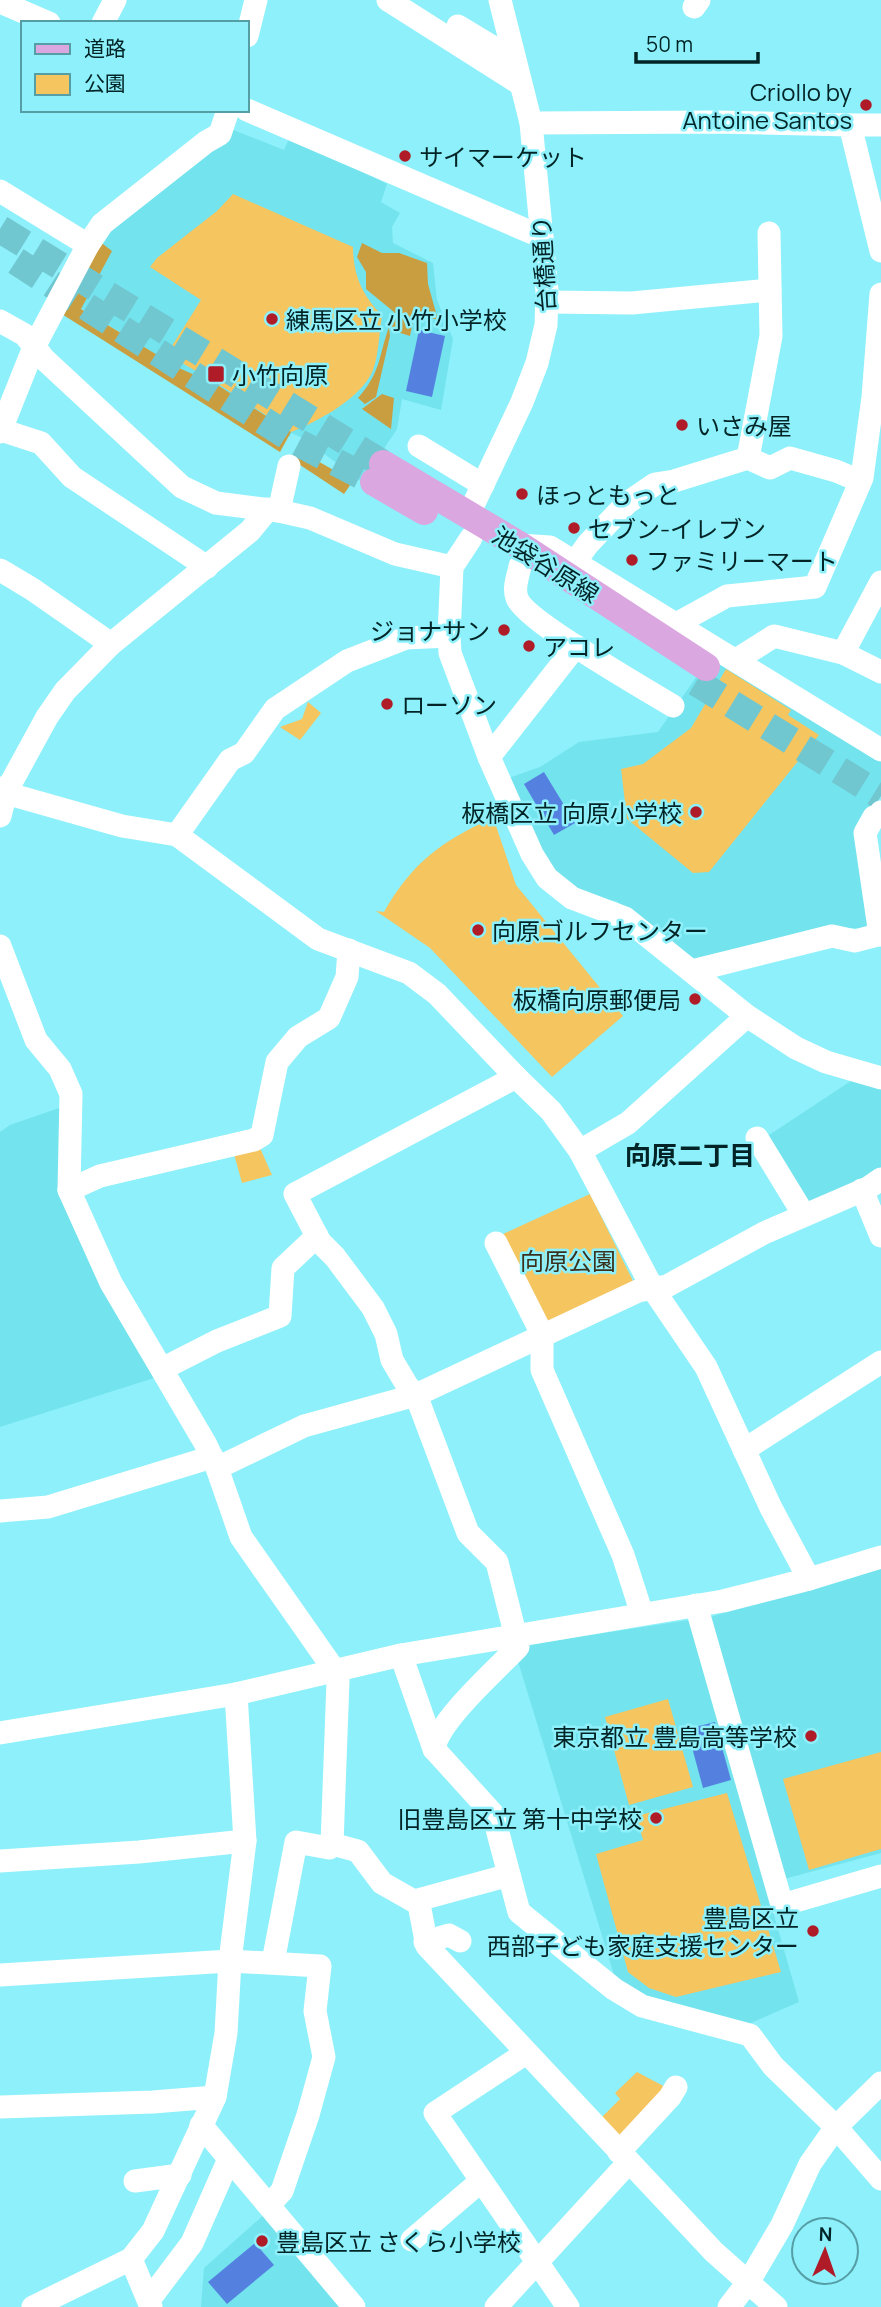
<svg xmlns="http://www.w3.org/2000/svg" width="881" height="2307" viewBox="0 0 881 2307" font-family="Manrope,'Noto Sans JP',sans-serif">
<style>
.built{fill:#73e3ee}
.green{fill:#f5c560}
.forest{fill:#c99e41}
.water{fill:#5481df}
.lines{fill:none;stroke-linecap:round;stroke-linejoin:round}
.major-tunnel{stroke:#71c7d0;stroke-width:28;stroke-dasharray:28 14;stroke-linecap:butt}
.minor{stroke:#fff;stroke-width:23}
.major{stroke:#dba7e0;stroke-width:28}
.poi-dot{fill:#af1c28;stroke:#8df0fa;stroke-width:2.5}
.labels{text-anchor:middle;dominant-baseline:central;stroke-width:5;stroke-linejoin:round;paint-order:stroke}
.poi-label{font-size:24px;fill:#022426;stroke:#8df0fa;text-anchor:start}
.street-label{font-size:24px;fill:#022426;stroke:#8df0fa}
.park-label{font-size:24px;fill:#3b301c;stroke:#8df0fa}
.neighbourhood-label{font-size:26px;font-weight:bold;fill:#022426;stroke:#8df0fa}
</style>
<rect width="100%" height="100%" fill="#8df0fa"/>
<g class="built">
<polygon points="231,129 284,150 290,136 387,184 381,202 400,213 392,227 393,243 433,263 437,300 453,339 441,410 402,399 397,429 362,482 303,438 291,433 290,437 68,300 108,226"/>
<polygon points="713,653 881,757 881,795 860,830 868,928 849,928 793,939 692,964 616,901 591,898 555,873 535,841 506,779 540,767 579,742 658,732"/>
<polygon points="857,1077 881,1085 881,1174 807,1210 763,1139"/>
<polygon points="62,1107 59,1185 157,1377 0,1427 0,1132 10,1125"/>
<polygon points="881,1568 881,1853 784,1879 707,1618"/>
<polygon points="689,1620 799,2002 746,2025 648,1997 615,1978 517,1658 526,1645"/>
<polygon points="266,2213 345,2307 201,2307 204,2268"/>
</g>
<g class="green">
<path d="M233 194 353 247C353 274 362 296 382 315 379 333 379 354 373 370 362 398 317 422 291 432L228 390 167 354 201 300 150 267 157 258 217 211Z"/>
<polygon points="726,669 791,710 788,715 819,735 709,872 693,873 627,819 621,769 643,764 691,728"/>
<polygon points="308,702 321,713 300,740 280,727 302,719"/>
<path d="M493 817 516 885 623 1016 552 1077 430 948 376 911 384 912C413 861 442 842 493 817Z"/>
<polygon points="260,1148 272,1175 242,1183 234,1154"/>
<polygon points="590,1194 635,1285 543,1325 501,1235"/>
<polygon points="668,1699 693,1787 629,1805 605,1717"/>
<polygon points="881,1752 881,1849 809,1870 783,1779"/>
<polygon points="727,1793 781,1972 676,1997 649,1988 628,1972 596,1854 643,1840 636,1816"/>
<polygon points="637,2072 669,2089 621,2143 599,2120 620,2099 615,2093"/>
</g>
<g class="forest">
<polygon points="99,241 112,251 81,309 179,368 219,386 291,432 280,452 57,311"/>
<polygon points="362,243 382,253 399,253 427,263 428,284 438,320 418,315 413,321 410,336 391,330 394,312 366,289 366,272 357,257"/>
<path d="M389 327 390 336 376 397 365 404 358 398C381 372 378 358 389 327Z"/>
<polygon points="382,394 394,398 391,429 362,409"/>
<polygon points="303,438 318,448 314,459 353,481 344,494 294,461"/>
</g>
<g class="water">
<polygon points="419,330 445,336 432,397 406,391"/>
<polygon points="544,772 575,823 554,835 524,784"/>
<polygon points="715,1722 731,1780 703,1788 687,1729"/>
<polygon points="255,2243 274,2265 227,2304 208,2282"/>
</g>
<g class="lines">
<g class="major-tunnel">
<polyline points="0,229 383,464"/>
<polyline points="16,261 295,441 374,482"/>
<polyline points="696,682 881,796"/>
</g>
<g class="minor">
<polyline points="388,0 519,83"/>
<polyline points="0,2 49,23"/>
<polyline points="694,7 699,0"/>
<polyline points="103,23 115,0"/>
<polyline points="458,26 514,60"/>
<polyline points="247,36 256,0"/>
<polyline points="247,110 542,237"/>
<polyline points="531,123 716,122 850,125 881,251"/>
<polyline points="850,125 881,125"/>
<polyline points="0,191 88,245"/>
<polyline points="547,302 632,303 770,290"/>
<polyline points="0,321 25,335 44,359 182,487 216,503 279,511 310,518 395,554 452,567"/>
<polyline points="1,430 41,443 72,477 207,567"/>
<polyline points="0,432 34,347 88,245 102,224 206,142 220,134 228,110"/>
<polyline points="419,446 483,485"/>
<polyline points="748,458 770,468 790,458 836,471 860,481"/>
<polyline points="279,511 289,466"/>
<polyline points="468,516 522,402 537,363 546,325 547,291 531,123 500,0"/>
<polyline points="471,538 452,567 449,636 450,653 489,757 532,854 547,878 572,898 625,918 747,1016 796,1048 826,1062 881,1078"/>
<polyline points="519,545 550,547 881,750"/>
<polyline points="575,562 588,544 627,503 655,484 674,481 748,458 771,336 769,233"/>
<path d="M520 566C518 577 513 588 517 598 524 620 647 690 673 706"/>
<polyline points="0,570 32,589 111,644"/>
<polyline points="676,624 727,596 815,587 862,478 873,397 881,294"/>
<polyline points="843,653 881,672"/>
<polyline points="736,660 774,636 843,653 881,582"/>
<polyline points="489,757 576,646"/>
<polyline points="0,788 16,796 122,826 177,835 318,939 409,973 437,994 516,1077 551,1111 580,1151 653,1289 706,1367 771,1508 809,1579"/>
<polyline points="0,816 6,792 47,717 65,691 111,644 250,531 268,509"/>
<polyline points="177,835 230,760 244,753 275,709 347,661 406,638 449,636"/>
<polyline points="880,935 865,833 874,817 878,817 881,812"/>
<polyline points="0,946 36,1040 60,1069 71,1094 69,1190 111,1283 205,1443 217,1468 241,1537 335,1671 338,1681 332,1844"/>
<polyline points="692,971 832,936 855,941 881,934"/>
<polyline points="757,1138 804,1215"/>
<polyline points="580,1151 628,1123 747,1016"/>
<polyline points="69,1190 100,1176 254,1140 262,1135 277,1062 298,1037 329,1018 347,977 349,950"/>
<polyline points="862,1190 881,1236"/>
<polyline points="496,1243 542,1334 542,1370 623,1555 642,1614"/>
<polyline points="162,1369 217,1341 280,1316 283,1268 317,1236"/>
<polyline points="744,1450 881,1362"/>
<polyline points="217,1468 304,1426 416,1395 638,1291 667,1286 764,1233 868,1188 881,1179"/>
<polyline points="0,1511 48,1507 212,1457"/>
<polyline points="696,1605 782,1905 881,1876"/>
<polyline points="401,1655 434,1749 493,1814 519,1912 614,1989 642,2006 750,2035 773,2066 836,2127 881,2179"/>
<polyline points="0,1733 236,1694 401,1655 723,1601 809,1579 881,1557"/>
<path d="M434 1749C438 1721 497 1669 518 1647L516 1637 497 1562 468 1533 416 1395 408 1387 392 1360 386 1334 373 1308 335 1257 320 1242 295 1194 516 1077"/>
<polyline points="0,1861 139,1852 245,1841"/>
<polyline points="414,1901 509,1875"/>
<polyline points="425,1942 449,1935 460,1941"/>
<polyline points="273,1962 296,1842 329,1848 332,1844 358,1851 382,1883 419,1904 427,1946 714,2252 776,2307"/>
<polyline points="0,1975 230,1961 320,1966 315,2011 324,2057 308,2115 282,2191 269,2205"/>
<polyline points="526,2053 435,2113 568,2307"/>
<polyline points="0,2107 153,2102 215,2097"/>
<polyline points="201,2125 354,2307"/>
<polyline points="619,2152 670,2097 676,2087"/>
<polyline points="135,2181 180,2175"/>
<polyline points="412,2240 481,2181"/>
<polyline points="131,2259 151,2307"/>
<polyline points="149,2300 192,2243 229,2159"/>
<polyline points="33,2307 131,2259 153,2231 215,2097 226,2033 230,1961 245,1841 236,1694"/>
<polyline points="496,2307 629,2162"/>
<polyline points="729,2307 749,2281 782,2225 810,2164 836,2127 881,2083"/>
</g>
<g class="major">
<polyline points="383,464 519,545 706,667"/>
<polyline points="374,482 424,511"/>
</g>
</g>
<g class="poi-dot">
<circle cx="866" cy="105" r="7"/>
<circle cx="405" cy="156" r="7"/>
<circle cx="272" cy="319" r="7"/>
<rect x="207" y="365" width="18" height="18" rx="3.5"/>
<circle cx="682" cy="425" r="7"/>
<circle cx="522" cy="494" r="7"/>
<circle cx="574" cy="528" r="7"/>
<circle cx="632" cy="560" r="7"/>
<circle cx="504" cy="630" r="7"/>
<circle cx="529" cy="646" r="7"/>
<circle cx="387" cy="704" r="7"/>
<circle cx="696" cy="812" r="7"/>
<circle cx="478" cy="930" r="7"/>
<circle cx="695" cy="999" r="7"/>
<circle cx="811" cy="1736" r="7"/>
<circle cx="656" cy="1818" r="7"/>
<circle cx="813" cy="1931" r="7"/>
<circle cx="262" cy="2241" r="7"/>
</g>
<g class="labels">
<g class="poi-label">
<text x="852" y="91" text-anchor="end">Criollo by<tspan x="852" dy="28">Antoine Santos</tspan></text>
<text x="419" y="156">サイマーケット</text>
<text x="286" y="319">練馬区立 小竹小学校</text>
<text x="232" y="374">小竹向原</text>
<text x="696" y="425">いさみ屋</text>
<text x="536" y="494">ほっともっと</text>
<text x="588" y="528">セブン-イレブン</text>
<text x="646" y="560">ファミリーマート</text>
<text x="490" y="630" text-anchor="end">ジョナサン</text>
<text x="543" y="646">アコレ</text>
<text x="401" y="704">ローソン</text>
<text x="682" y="812" text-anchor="end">板橋区立 向原小学校</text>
<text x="492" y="930">向原ゴルフセンター</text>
<text x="681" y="999" text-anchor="end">板橋向原郵便局</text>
<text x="797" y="1736" text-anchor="end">東京都立 豊島高等学校</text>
<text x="642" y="1818" text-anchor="end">旧豊島区立 第十中学校</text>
<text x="799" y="1917" text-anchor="end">豊島区立<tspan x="799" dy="28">西部子ども家庭支援センター</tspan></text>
<text x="276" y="2241">豊島区立 さくら小学校</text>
</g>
<g class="street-label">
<text transform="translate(543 264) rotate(-93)">台橋通り</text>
<text transform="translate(546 564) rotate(32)">池袋谷原線</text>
</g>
<g class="park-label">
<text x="568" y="1260">向原公園</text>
</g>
<g class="neighbourhood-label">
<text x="690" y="1155">向原二丁目</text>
</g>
</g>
<rect x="21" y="21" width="228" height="91" fill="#8df0fa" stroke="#559ea5" stroke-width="2"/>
<rect x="35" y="44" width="35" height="10" fill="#dba7e0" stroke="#559ea5" stroke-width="2"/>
<text x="84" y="56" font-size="21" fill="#022426">道路</text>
<rect x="35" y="74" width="35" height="21" fill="#f5c560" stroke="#559ea5" stroke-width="2"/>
<text x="84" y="91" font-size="21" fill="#022426">公園</text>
<g transform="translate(825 2251) rotate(2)"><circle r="33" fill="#8df0fa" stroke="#559ea5" stroke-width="2"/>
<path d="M0-5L12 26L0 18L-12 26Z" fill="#af1c28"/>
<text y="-10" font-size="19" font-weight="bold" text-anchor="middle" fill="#022426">N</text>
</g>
<path d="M636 52v10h122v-10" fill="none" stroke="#022426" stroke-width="3.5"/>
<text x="646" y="52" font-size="21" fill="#022426" stroke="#8df0fa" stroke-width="5" paint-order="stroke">50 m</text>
</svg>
